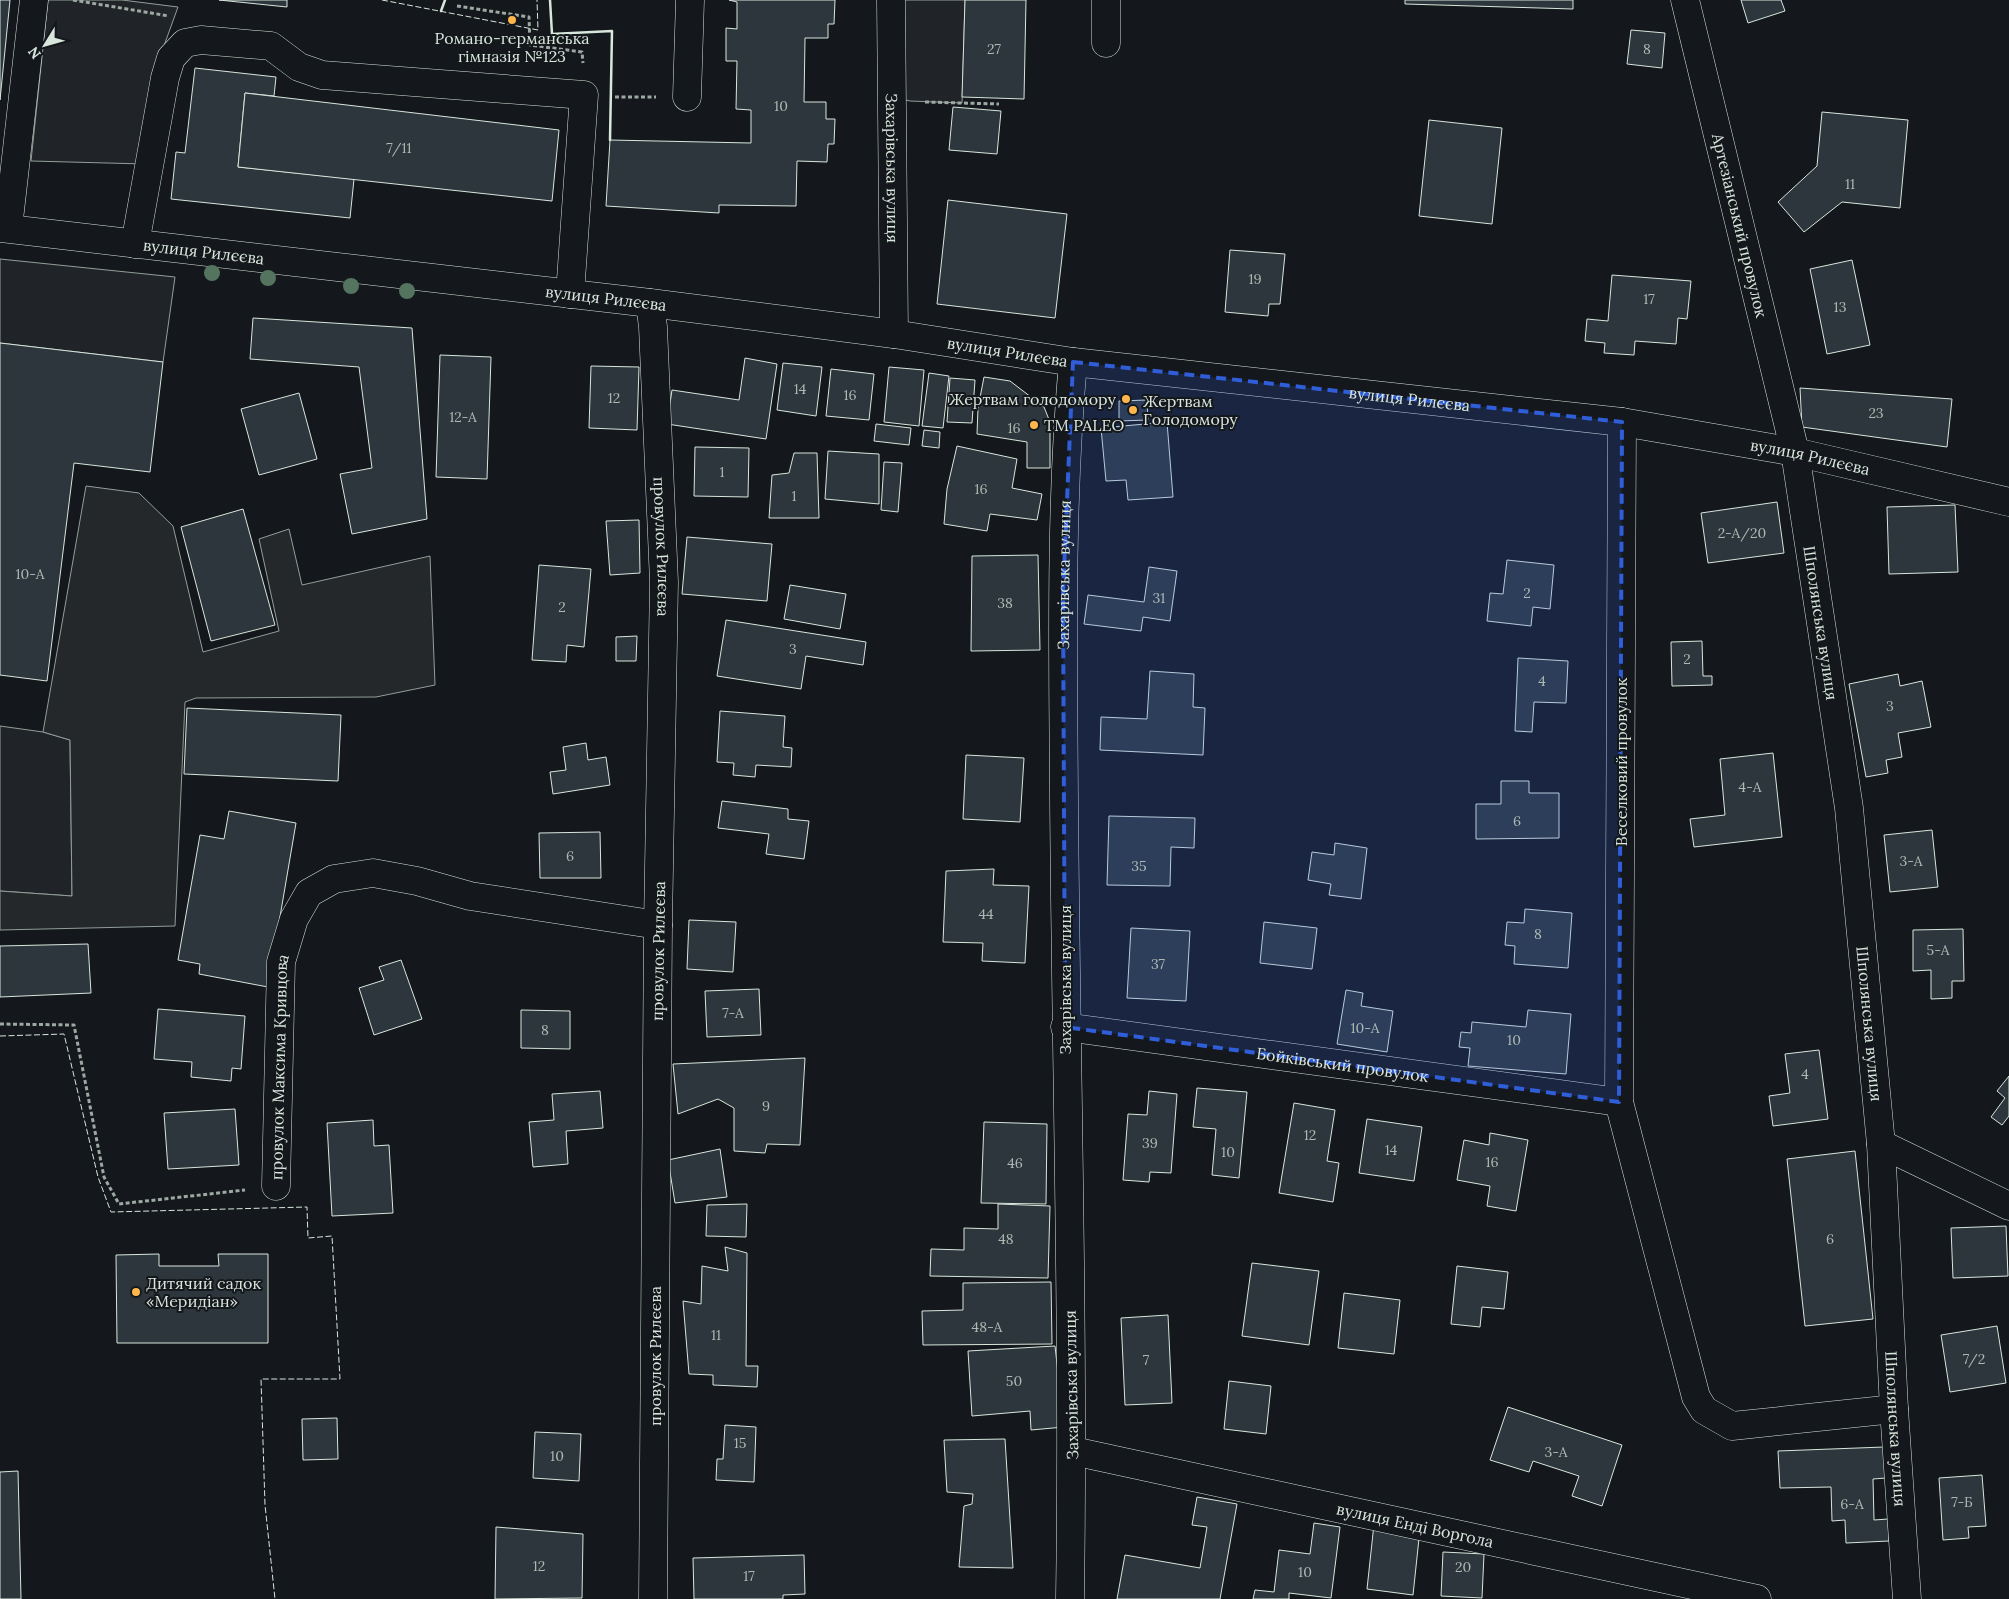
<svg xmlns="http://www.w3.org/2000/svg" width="2009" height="1599" viewBox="0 0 2009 1599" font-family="Lora,serif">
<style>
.green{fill:#202428;stroke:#939e99}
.parking{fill:#24282b;stroke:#939e99}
.building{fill:#2c363c;stroke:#d8e6dc}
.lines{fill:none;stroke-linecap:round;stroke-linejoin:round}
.minor-casing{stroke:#d8e6dc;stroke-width:29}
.path{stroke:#9da8a2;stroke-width:3;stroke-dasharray:4 2.5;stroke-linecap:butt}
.minor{stroke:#14181c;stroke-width:28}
.fence{stroke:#d8e6dc;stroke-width:1;stroke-dasharray:6 2.5;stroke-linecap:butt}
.wall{stroke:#d8e6dc;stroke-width:2.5}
.tree{fill:#55745f}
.marked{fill:#305dd8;fill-opacity:0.2;stroke:#305dd8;stroke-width:4;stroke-dasharray:10 6;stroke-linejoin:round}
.poi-dot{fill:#ffb74d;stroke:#14181c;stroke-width:2}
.labels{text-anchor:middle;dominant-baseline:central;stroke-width:4;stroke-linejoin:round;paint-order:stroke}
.number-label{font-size:14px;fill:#adbab4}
.poi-label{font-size:16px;fill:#d8e6dc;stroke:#14181c;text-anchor:start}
.street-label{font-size:16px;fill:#d8e6dc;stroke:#14181c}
</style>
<rect width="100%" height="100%" fill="#14181c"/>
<g class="green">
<polygon points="48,0 122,0 178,7 161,54 145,164 31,161"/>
<polygon points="891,0 965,0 962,103 910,101 892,97"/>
<polygon points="0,259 175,277 163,362 0,343"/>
<polygon points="0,726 43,732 70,740 72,896 0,891"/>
</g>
<polygon class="parking" points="86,486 139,493 173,526 203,652 279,631 259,539 289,529 302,585 430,556 435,685 376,697 196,698 185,702 175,926 0,930 0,891 72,896 70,740 43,732"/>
<g class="building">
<polygon points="0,0 10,0 0,100"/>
<polygon points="219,0 287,0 287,7"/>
<polygon points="729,0 835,0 834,24 828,24 828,38 805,38 804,102 826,102 826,119 835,119 834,144 828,144 827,162 797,161 796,206 719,205 719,213 606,206 610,140 751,143 751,110 736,109 737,61 726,61 726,28 737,29 737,2"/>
<polygon points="965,0 1026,0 1024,99 962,97"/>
<polygon points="1405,0 1573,0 1573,9 1405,4"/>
<polygon points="1741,0 1781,0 1785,11 1748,23"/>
<polygon points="1631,30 1665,33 1662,68 1627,64"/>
<polygon points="195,68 276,77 274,96 245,93 238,167 354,179 350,218 171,199 176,152 185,153"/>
<polygon points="245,93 559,130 552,201 238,167"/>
<polygon points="953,107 1001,111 997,154 949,150"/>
<polygon points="1822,112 1908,120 1900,208 1842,202 1804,232 1778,202 1817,166"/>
<polygon points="1429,120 1502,128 1492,224 1419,216"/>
<polygon points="948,200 1067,214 1055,318 937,304"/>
<polygon points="1230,250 1285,254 1280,304 1269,304 1268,316 1225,312"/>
<polygon points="1852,260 1870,345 1827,354 1810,269"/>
<polygon points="1612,275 1691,281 1687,319 1678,318 1676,344 1635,341 1634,355 1604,353 1605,343 1585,341 1587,319 1608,321"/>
<polygon points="253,318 412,328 427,519 352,534 340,474 372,468 359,367 250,359"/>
<polygon points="0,343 163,362 150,472 74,463 47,681 0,675"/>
<polygon points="440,355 491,357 487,479 436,477"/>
<polygon points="745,358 777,364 766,439 667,424 672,390 739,400"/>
<polygon points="783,363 822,367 816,416 777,410"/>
<polygon points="591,366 639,367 637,430 589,428"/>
<polygon points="889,367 924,370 919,426 884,422"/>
<polygon points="831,369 874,374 869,420 826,416"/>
<polygon points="929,373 949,376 943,428 922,426"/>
<polygon points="984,377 1010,381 1044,407 1050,422 1050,468 1027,468 1027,442 977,434 978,408"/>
<polygon points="950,378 975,380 972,423 947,422"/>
<polygon points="1800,388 1952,399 1947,447 1802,427"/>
<polygon points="299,393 317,459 259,475 241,409"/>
<polygon points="1147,400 1148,420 1119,421 1119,401"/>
<polygon points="1167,422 1173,497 1128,500 1126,480 1106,481 1101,428"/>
<polygon points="876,424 911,428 909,445 874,441"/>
<polygon points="924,430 940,432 939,448 922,446"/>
<polygon points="957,446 1017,459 1012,488 1042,494 1037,520 990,514 987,531 944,524 947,489"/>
<polygon points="695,447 749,448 748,497 694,496"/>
<polygon points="828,451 879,454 879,504 825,499"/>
<polygon points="794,453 817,453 819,518 769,518 772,475 789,473"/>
<polygon points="884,462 902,463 898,512 881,510"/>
<polygon points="1777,502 1784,553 1708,563 1701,513"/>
<polygon points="1955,505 1958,572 1889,574 1887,507"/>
<polygon points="243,509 275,625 211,641 181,527"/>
<polygon points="639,520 640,573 610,575 606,521"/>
<polygon points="687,537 772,544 767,601 682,594"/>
<polygon points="1038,555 1040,650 971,651 972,556"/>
<polygon points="1507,560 1554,565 1550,609 1533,607 1531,626 1487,621 1490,593 1503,594"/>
<polygon points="539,565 591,569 584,647 567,645 566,662 532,660"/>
<polygon points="1149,567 1177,571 1170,621 1143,617 1141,631 1084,624 1088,595 1144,602"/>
<polygon points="790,585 846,594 840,629 784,619"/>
<polygon points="726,620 866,642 863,665 806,656 801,689 717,676"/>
<polygon points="637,636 636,661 616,661 616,637"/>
<polygon points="1702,641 1703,676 1712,676 1712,685 1672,686 1671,642"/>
<polygon points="1518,658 1568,661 1566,703 1534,702 1532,732 1515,731"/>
<polygon points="1150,671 1194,674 1193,707 1205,708 1203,755 1100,750 1101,717 1147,719"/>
<polygon points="1898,674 1900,686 1922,681 1931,727 1898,733 1902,757 1886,760 1888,773 1866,777 1849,684"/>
<polygon points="187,708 341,715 338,781 184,774"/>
<polygon points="720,711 785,716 783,747 792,748 791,767 756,765 755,777 733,775 734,763 717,762"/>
<polygon points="586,743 588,760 606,757 610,785 553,794 550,772 566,770 563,747"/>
<polygon points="1773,753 1782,837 1694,847 1690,819 1725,815 1720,759"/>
<polygon points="966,755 1024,758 1020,822 963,819"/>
<polygon points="1501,781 1529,781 1529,793 1559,793 1559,838 1476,839 1476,804 1501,804"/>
<polygon points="722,801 788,809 788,819 809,821 804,859 766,854 769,834 718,828"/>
<polygon points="229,811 296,823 268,987 199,974 200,964 178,960 200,835 224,839"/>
<polygon points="1109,816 1195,818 1194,848 1171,847 1170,886 1107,885"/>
<polygon points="1932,830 1938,887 1890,892 1884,835"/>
<polygon points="600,832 601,878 540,878 539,833"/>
<polygon points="1335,843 1367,848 1361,899 1329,895 1331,884 1308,880 1312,852 1334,855"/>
<polygon points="994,869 993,885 1029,886 1025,963 982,961 983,943 943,942 946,871"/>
<polygon points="1525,909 1572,913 1568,968 1514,964 1515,946 1505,945 1507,922 1524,923"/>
<polygon points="689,920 736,922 733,972 687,969"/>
<polygon points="1264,922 1317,928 1312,969 1260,963"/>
<polygon points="1131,928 1190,931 1186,1001 1127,998"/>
<polygon points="1963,929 1964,981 1952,981 1952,998 1931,999 1931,970 1913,971 1913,930"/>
<polygon points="88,944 91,993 0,997 0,946"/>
<polygon points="401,960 422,1019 374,1035 359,988 384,980 379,967"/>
<polygon points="759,989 761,1035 707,1037 705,991"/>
<polygon points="1346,990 1363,993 1361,1006 1393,1011 1387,1052 1337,1044"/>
<polygon points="158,1009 245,1016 241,1069 232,1068 231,1081 191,1077 192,1062 154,1059"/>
<polygon points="521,1010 570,1011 570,1049 521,1048"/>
<polygon points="1528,1010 1571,1014 1566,1074 1468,1066 1470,1048 1459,1047 1461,1032 1471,1033 1472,1022 1526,1027"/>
<polygon points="1819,1050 1828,1119 1773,1126 1769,1096 1790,1093 1785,1054"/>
<polygon points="805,1058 800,1145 767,1144 765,1153 734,1151 734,1108 718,1099 678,1114 673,1064"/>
<polygon points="2009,1076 2009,1116 2002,1125 1991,1117 2005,1098 1997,1091"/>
<polygon points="1197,1088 1247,1092 1239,1178 1212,1175 1216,1129 1193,1127"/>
<polygon points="600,1091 603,1128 566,1131 568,1164 533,1167 529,1122 554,1120 552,1094"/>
<polygon points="1149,1091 1177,1094 1171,1173 1150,1172 1149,1182 1123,1180 1128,1114 1147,1115"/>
<polygon points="1294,1103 1335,1110 1327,1161 1339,1163 1333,1202 1279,1193"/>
<polygon points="235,1109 239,1165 168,1169 164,1113"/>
<polygon points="1367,1119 1422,1127 1414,1181 1359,1173"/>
<polygon points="373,1120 374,1146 389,1145 393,1213 332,1216 327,1123"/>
<polygon points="984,1122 1047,1124 1046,1204 981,1203"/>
<polygon points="1490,1133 1528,1140 1516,1211 1487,1206 1490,1186 1457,1180 1464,1140 1489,1145"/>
<polygon points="720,1149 727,1197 675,1203 668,1160"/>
<polygon points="1855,1151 1873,1319 1805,1326 1787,1159"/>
<polygon points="747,1204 746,1237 706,1236 707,1205"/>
<polygon points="998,1204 1050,1206 1048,1278 930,1276 931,1249 964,1250 964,1228 998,1229"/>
<polygon points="2006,1226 2008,1276 1953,1278 1951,1228"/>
<polygon points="725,1247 747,1253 746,1366 758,1366 757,1387 713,1385 713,1375 689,1374 683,1301 701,1304 702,1266 728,1271"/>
<polygon points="159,1254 159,1266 219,1266 218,1254 268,1254 268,1343 117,1343 116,1255"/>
<polygon points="1252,1263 1319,1271 1309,1345 1242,1336"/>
<polygon points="1457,1266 1508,1272 1504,1309 1482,1307 1480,1327 1451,1324"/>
<polygon points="1051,1282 1052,1344 923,1345 922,1311 963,1310 963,1283"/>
<polygon points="1344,1293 1400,1300 1394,1354 1338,1348"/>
<polygon points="1168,1315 1172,1403 1125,1405 1121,1318"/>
<polygon points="1997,1326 2006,1383 1950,1392 1941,1335"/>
<polygon points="1055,1346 1064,1427 1031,1430 1030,1411 972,1416 968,1351"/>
<polygon points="1229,1381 1271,1386 1266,1434 1224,1429"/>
<polygon points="1508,1407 1622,1445 1602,1506 1572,1496 1579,1476 1533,1461 1529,1472 1490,1460"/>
<polygon points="337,1418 338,1459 303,1460 302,1419"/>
<polygon points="725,1425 756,1427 754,1482 716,1480 717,1459 723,1459"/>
<polygon points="535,1432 581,1434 579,1481 533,1478"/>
<polygon points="1005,1439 1013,1568 959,1567 964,1506 972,1504 973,1494 947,1492 944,1440"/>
<polygon points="1884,1447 1886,1478 1873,1479 1874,1520 1888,1519 1889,1541 1846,1543 1845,1520 1832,1521 1831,1487 1780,1488 1778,1451"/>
<polygon points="18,1471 21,1599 0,1599 0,1472"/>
<polygon points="1982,1475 1986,1526 1968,1527 1969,1538 1943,1540 1939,1478"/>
<polygon points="1197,1497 1237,1504 1220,1599 1117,1599 1125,1555 1200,1568 1207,1527 1192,1525"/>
<polygon points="1314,1523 1340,1527 1331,1598 1289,1593 1289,1599 1253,1599 1255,1590 1274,1592 1279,1550 1310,1554"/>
<polygon points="1374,1524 1420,1529 1413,1595 1367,1589"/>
<polygon points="496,1527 583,1534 582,1598 495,1599"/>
<polygon points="1443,1552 1484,1554 1482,1598 1441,1596"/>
<polygon points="804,1555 805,1594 783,1595 783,1599 694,1599 693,1558"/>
</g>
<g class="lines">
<g class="minor-casing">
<g id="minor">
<path id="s1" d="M891 0 894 334"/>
<path id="s2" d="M1685 0 1795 452 1849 808 1881 1144 1894 1409 1907 1599"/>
<polyline points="1106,43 1106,0"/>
<polyline points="687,97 690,0"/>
<path id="s3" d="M0 228 650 303 894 334 1073 362 1622 422 1795 452 2009 502"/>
<polyline points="8,228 34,0"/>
<polyline points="135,244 165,78 171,58 185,43 201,40 271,46 299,67 322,75 584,95 570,294"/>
<path id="s4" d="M650 303 653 327 664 582 658 925 653 1599"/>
<polyline points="1622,422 1619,1102 1696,1397 1704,1410 1732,1426 1894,1409"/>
<path id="s5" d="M1065 1027 1619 1102"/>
<polyline points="1881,1144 2009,1206"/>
<path id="s6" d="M276 1186 281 962 294 919 309 893 334 879 373 873 417 881 470 896 658 925"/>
<path id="s7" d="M1073 1451 1757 1599"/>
<path id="s8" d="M1070 1599C1074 1332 1066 1064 1064 797 1063 652 1060 506 1073 362"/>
</g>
</g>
<g class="path">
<polyline points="73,0 169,16"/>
<polyline points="457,6 529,17 530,45 582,52 583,63"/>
<polyline points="615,97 656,97"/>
<polyline points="925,102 999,104"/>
<polyline points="0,1024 74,1025 104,1177 119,1204 245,1190"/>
</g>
<use href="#minor" class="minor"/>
<g class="fence">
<polyline points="382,0 538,30 537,0"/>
<polyline points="0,1036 64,1034 98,1177 111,1212 307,1207 308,1238 332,1236 340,1379 261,1379 265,1505 275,1599"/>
</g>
<g class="wall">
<polyline points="550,0 552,34 612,31 610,140"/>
<polyline points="441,11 445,0"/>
</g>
</g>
<g class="tree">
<circle cx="212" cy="273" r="8"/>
<circle cx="268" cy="278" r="8"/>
<circle cx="351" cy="286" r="8"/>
<circle cx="407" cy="291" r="8"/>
</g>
<path class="marked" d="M1073 362 1622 422 1619 1102 1065 1027 1063 593Z"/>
<g class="poi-dot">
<circle cx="512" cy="20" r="5"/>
<circle cx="1126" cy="399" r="5"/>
<circle cx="1133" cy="410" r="5"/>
<circle cx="1034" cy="425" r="5"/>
<circle cx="136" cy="1292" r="5"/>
</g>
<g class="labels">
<g class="number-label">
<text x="994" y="49">27</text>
<text x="1647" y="49">8</text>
<text x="781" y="106">10</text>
<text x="399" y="148">7/11</text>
<text x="1850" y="184">11</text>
<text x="1255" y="279">19</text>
<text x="1649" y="299">17</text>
<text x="1840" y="307">13</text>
<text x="800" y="389">14</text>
<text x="850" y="395">16</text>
<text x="614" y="398">12</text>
<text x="1876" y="413">23</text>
<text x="463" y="417">12-А</text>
<text x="1014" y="428">16</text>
<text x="722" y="472">1</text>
<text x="981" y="489">16</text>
<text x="794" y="496">1</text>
<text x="1742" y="533">2-А/20</text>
<text x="30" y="574">10-А</text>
<text x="1527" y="593">2</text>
<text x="1159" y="598">31</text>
<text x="1005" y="603">38</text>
<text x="562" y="607">2</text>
<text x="793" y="649">3</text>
<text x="1687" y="659">2</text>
<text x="1542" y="681">4</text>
<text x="1890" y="706">3</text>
<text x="1750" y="787">4-А</text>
<text x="1517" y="821">6</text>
<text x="570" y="856">6</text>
<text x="1911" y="861">3-А</text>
<text x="1139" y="866">35</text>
<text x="986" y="914">44</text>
<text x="1538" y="934">8</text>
<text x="1938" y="950">5-А</text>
<text x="1158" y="964">37</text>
<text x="733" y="1013">7-А</text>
<text x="1365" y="1028">10-А</text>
<text x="545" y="1030">8</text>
<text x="1514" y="1040">10</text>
<text x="1805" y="1074">4</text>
<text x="766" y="1106">9</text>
<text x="1310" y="1135">12</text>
<text x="1150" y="1143">39</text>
<text x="1391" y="1150">14</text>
<text x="1228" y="1152">10</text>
<text x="1492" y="1162">16</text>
<text x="1015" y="1163">46</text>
<text x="1006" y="1239">48</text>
<text x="1830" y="1239">6</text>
<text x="987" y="1327">48-А</text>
<text x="716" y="1335">11</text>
<text x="1974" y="1359">7/2</text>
<text x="1146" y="1360">7</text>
<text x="1014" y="1381">50</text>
<text x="740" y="1443">15</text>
<text x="1556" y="1452">3-А</text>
<text x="557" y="1456">10</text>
<text x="1962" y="1502">7-Б</text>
<text x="1852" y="1504">6-А</text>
<text x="539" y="1566">12</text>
<text x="1463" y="1567">20</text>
<text x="1305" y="1572">10</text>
<text x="749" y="1576">17</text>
</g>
<g class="poi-label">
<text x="512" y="38" text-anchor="middle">Романо-германська<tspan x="512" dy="18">гімназія №123</tspan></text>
<text x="1116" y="399" text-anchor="end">Жертвам голодомору</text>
<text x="1143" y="401">Жертвам<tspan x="1143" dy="18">Голодомору</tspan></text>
<text x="1044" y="425">ТМ PALEO</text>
<text x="146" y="1283">Дитячий садок<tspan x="146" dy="18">«Меридіан»</tspan></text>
</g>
<g class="street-label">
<text stroke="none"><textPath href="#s1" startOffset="168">Захарівська вулиця</textPath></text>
<text stroke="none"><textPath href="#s2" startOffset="232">Артезіанський провулок</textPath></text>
<text stroke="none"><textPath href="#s3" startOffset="205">вулиця Рилєєва</textPath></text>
<text stroke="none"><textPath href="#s3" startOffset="610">вулиця Рилєєва</textPath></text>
<text stroke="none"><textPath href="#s3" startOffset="1015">вулиця Рилєєва</textPath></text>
<text stroke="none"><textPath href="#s3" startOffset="1420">вулиця Рилєєва</textPath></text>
<text stroke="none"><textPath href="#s3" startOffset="1825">вулиця Рилєєва</textPath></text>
<text stroke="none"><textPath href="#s4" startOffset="244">провулок Рилєєва</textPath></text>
<text stroke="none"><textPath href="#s8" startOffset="1024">Захарівська вулиця</textPath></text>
<text stroke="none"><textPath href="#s2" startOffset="638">Шполянська вулиця</textPath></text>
<text transform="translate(1621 762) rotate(-90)">Веселковий провулок</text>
<text transform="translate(658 951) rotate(-89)">провулок Рилєєва</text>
<text transform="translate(1065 980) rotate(-90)">Захарівська вулиця</text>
<text stroke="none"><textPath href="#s2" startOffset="1042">Шполянська вулиця</textPath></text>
<text stroke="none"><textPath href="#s5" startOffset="280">Бойківський провулок</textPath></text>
<text stroke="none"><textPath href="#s6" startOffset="119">провулок Максима Кривцова</textPath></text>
<text transform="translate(655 1356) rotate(-90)">провулок Рилєєва</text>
<text transform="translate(1071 1385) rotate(-91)">Захарівська вулиця</text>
<text stroke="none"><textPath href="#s2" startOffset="1448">Шполянська вулиця</textPath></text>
<text stroke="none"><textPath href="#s7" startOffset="350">вулиця Енді Воргола</textPath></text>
</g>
</g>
<g transform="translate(45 45) rotate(233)" stroke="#14181c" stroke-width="4" paint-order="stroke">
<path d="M0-4L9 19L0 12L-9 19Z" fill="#d8e6dc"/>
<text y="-8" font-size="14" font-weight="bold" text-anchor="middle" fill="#d8e6dc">N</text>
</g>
</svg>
